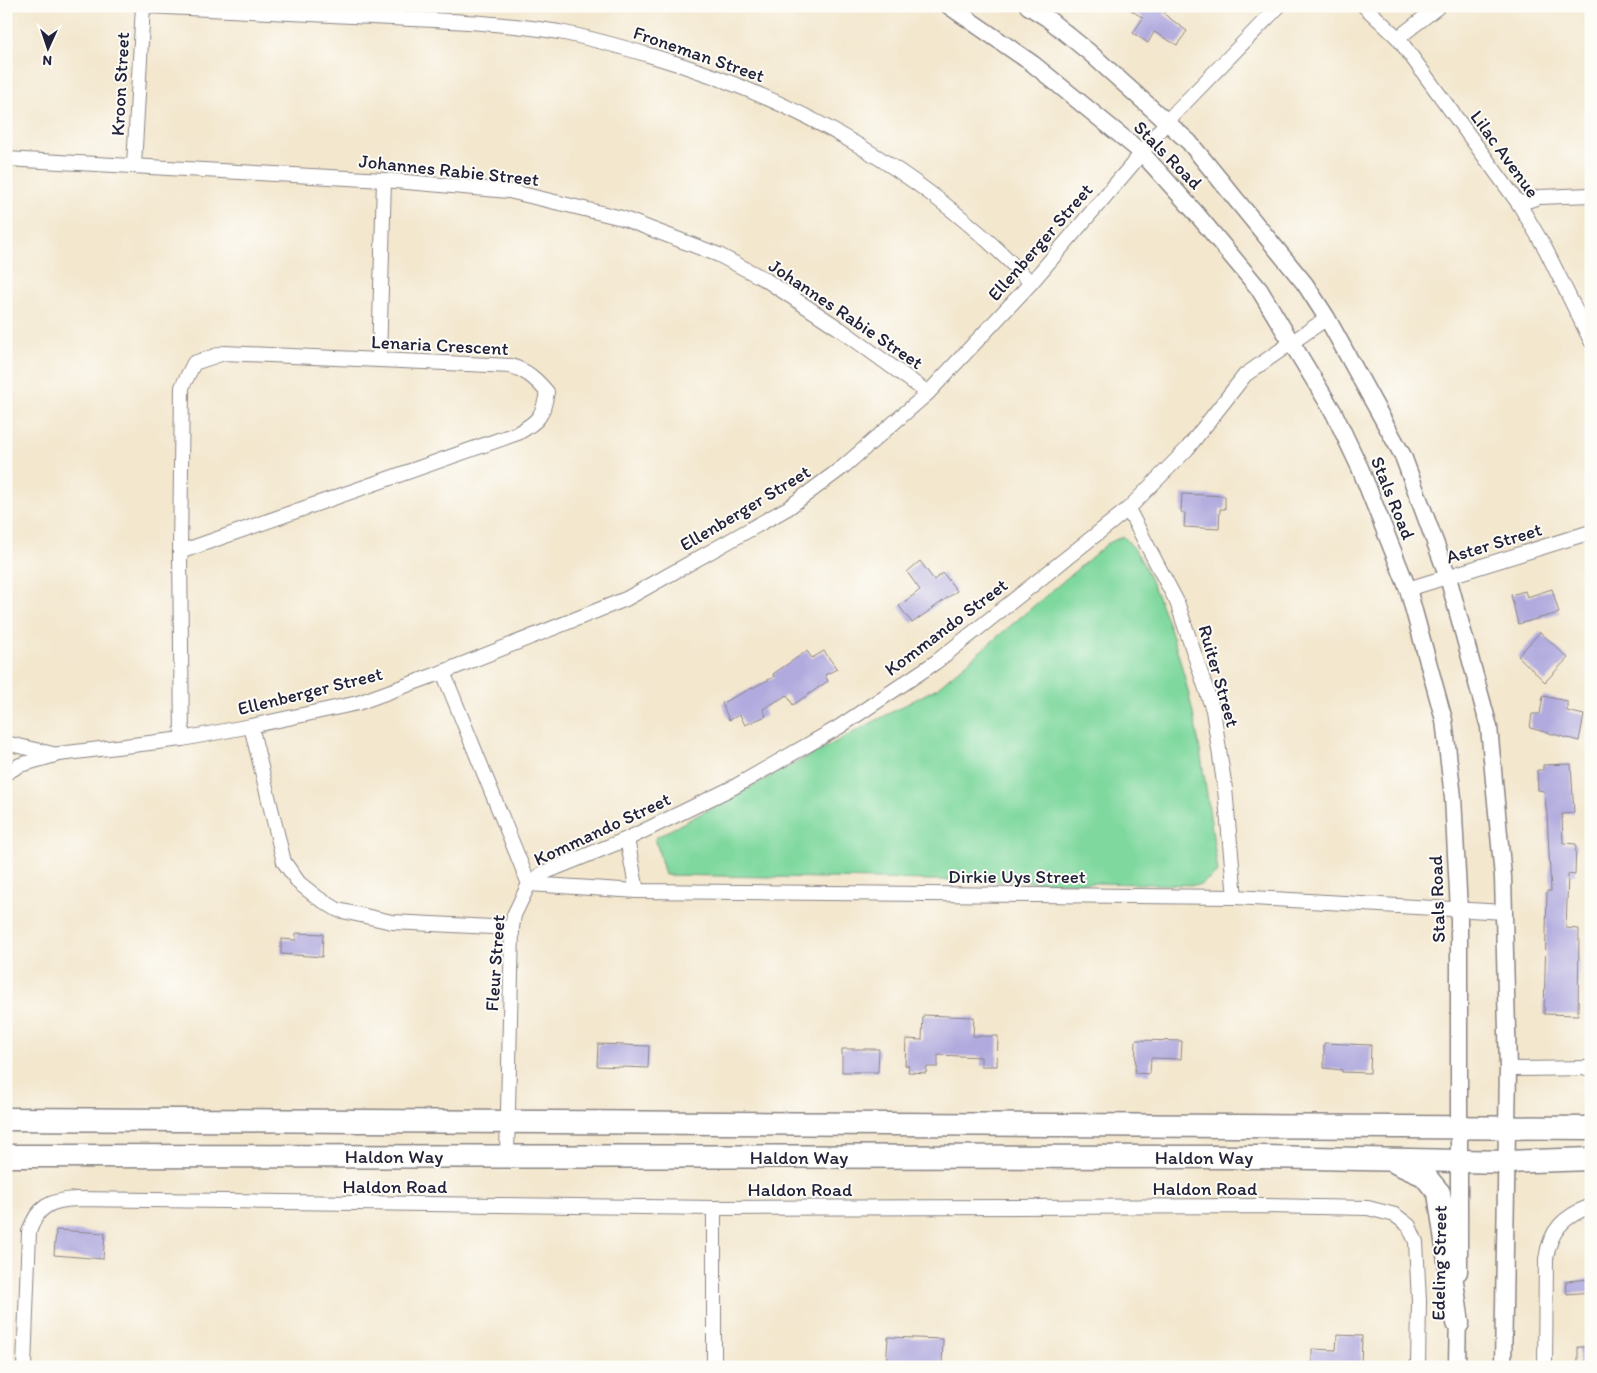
<svg xmlns="http://www.w3.org/2000/svg" width="1597" height="1373" viewBox="0 0 1597 1373" font-family="Itim,sans-serif">
<style>
.green{fill:#7fd89e;stroke:#507d6c}
.building{fill:#b1aade}
.lines{fill:none;stroke-linecap:round;stroke-linejoin:round}
.minor-casing{stroke:#8a8484;stroke-width:16}
.tertiary-casing{stroke:#8a8484;stroke-width:19}
.trunk-casing{stroke:#8a8484;stroke-width:25}
.minor{stroke:#fff;stroke-width:14}
.tertiary{stroke:#fff;stroke-width:16}
.trunk{stroke:#fff;stroke-width:22}
.labels{text-anchor:middle;dominant-baseline:central;stroke-width:4;stroke-linejoin:round;paint-order:stroke}
.street-label{font-size:19px;fill:#22223b;stroke:#fdfcf7}
</style>
<rect width="100%" height="100%" fill="#fdfcf7"/>
<filter id="ink" filterUnits="userSpaceOnUse"><feTurbulence type="fractalNoise" baseFrequency=".02" numOctaves="2"/><feDisplacementMap in="SourceGraphic" scale="10" xChannelSelector="R" yChannelSelector="G"/><feConvolveMatrix kernelMatrix="1 2 1 2 8 2 1 2 1" color-interpolation-filters="sRGB"/></filter>
<filter id="wash" filterUnits="userSpaceOnUse"><feTurbulence type="fractalNoise" baseFrequency=".0096" numOctaves="4" result="noise"/><feDisplacementMap in="SourceGraphic" scale="20" xChannelSelector="R" yChannelSelector="G"/><feGaussianBlur stdDeviation="1.12" result="paint"/><feColorMatrix in="noise" values="0 0 0 0 0 0 0 0 0 0 0 0 0 0 0 0 0 1.4 0 .05"/><feComposite in="paint" operator="in"/></filter>
<g filter="url(#wash)">
<rect width="100%" height="100%" fill="#f3e7ce"/>
<path class="green" d="M1123 536C1139 552 1145 567 1154 588 1194 677 1204 776 1218 872L1200 885 665 875 655 838 937 688 1107 544Z"/>
<g id="blocks">
<g class="building">
<polygon points="1125,6 1170,6 1164,14 1187,31 1177,45 1154,32 1148,43 1133,33 1143,18"/>
<polygon points="1182,494 1225,496 1225,509 1220,509 1219,529 1184,527 1185,513 1181,513"/>
<polygon points="920,561 934,580 943,573 957,591 912,623 899,606 920,590 907,572"/>
<polygon points="1552,589 1559,613 1518,624 1511,595 1525,591 1527,597"/>
<polygon points="1540,632 1568,658 1545,682 1518,656"/>
<polygon points="807,651 812,658 824,651 837,669 825,675 828,681 793,705 787,695 763,709 766,716 745,725 740,715 729,720 722,703 774,677 773,674"/>
<polygon points="1543,696 1567,701 1567,711 1584,715 1579,741 1530,728 1532,714 1540,714"/>
<polygon points="1571,764 1574,813 1562,814 1563,843 1576,844 1575,875 1568,874 1566,928 1579,929 1578,1015 1544,1014 1547,891 1551,891 1547,814 1544,791 1538,790 1537,770 1543,770 1543,765"/>
<polygon points="296,933 323,934 322,957 281,954 281,939 296,940"/>
<polygon points="923,1015 974,1017 973,1036 998,1036 997,1066 981,1066 981,1057 938,1055 938,1067 927,1067 926,1073 908,1072 909,1066 905,1065 906,1039 922,1040"/>
<polygon points="1136,1040 1182,1041 1181,1059 1151,1058 1150,1074 1135,1073"/>
<polygon points="1324,1043 1371,1045 1370,1073 1342,1072 1342,1070 1324,1068"/>
<polygon points="598,1044 649,1046 648,1068 597,1066"/>
<polygon points="842,1049 879,1049 878,1072 842,1072"/>
<polygon points="56,1230 105,1233 103,1259 54,1255"/>
<polygon points="1591,1279 1591,1292 1567,1294 1566,1281"/>
<polygon points="1337,1335 1362,1336 1361,1367 1312,1367 1312,1349 1336,1350"/>
<polygon points="888,1337 943,1339 942,1367 886,1367"/>
<rect x="1578" y="1347" width="13" height="20"/>
</g>
</g>
</g>
<g filter="url(#ink)">
<use href="#blocks" fill-opacity="0" stroke="#8a8484" stroke-width="1"/>
<g class="lines">
<g class="minor-casing">
<g id="minor">
<path d="M147 6C222 10 297 13 372 17 435 20 497 22 559 32 591 38 622 47 652 56 796 98 928 174 1031 283"/>
<polyline points="1364,6 1398,38 1519,204 1545,248 1591,341"/>
<polyline points="1398,38 1439,6"/>
<polyline points="6,159 384,180 509,191 622,218 719,255 766,280 840,329 928,393"/>
<polyline points="134,165 143,6"/>
<polyline points="1519,204 1539,197 1591,195"/>
<polyline points="379,360 384,180"/>
<polyline points="1128,509 1177,602 1213,710 1225,789 1235,897"/>
<path d="M180 552 518 433C539 421 543 416 547 392 536 379 527 371 511 366L224 353 194 363 182 387 180 552 182 739"/>
<polyline points="1408,589 1591,532"/>
<polyline points="443,672 529,884"/>
<polyline points="251,726 284,862 299,883 318,898 338,910 392,922 512,928"/>
<polyline points="6,743 53,754"/>
<polyline points="6,773 20,765 59,754 182,739 251,726 358,703 443,672 626,599 788,508 843,467 928,393 1031,283 1131,166 1167,121 1279,6"/>
<polyline points="627,839 637,891"/>
<polyline points="529,884 637,891 1235,897 1505,912"/>
<polyline points="1508,1069 1591,1068"/>
<polyline points="507,1156 512,928 514,915 529,884 543,873 627,839 734,787 839,727 936,662 1128,509 1187,449 1245,375 1327,318"/>
<polyline points="714,1208 714,1367"/>
<path d="M24 1367 29 1232C37 1207 50 1200 76 1199L714 1208 1267 1206 1368 1208 1395 1215 1403 1221 1409 1226 1416 1242 1419 1301 1418 1367"/>
<path d="M1545 1367 1546 1259C1550 1230 1564 1216 1591 1206"/>
</g>
</g>
<g class="tertiary-casing">
<g id="tertiary">
<polyline points="949,6 1033,64 1141,152 1195,212 1259,289 1334,413 1360,468 1408,589 1444,720 1453,797 1459,911 1459,1272"/>
<polyline points="1028,6 1047,18 1090,53 1189,142 1305,284 1327,318 1403,456 1448,577 1489,727 1503,877 1508,1069 1503,1367"/>
<polyline points="1457,1367 1458,1312"/>
</g>
</g>
<g class="trunk-casing">
<g id="trunk">
<polyline points="6,1119 1591,1128"/>
<polyline points="6,1156 1260,1157 1507,1162 1591,1159"/>
<polyline points="1397,1163 1424,1175 1439,1193 1458,1323"/>
</g>
</g>
<use href="#minor" class="minor"/>
<use href="#tertiary" class="tertiary"/>
<use href="#trunk" class="trunk"/>
</g>
</g>
<g class="labels">
<g class="street-label">
<text transform="translate(699 54) rotate(19)">Froneman Street</text>
<text transform="translate(120 84) rotate(-87)">Kroon Street</text>
<text transform="translate(1505 154) rotate(54)">Lilac Avenue</text>
<text transform="translate(1168 155) rotate(45)">Stals Road</text>
<text transform="translate(449 170) rotate(6)">Johannes Rabie Street</text>
<text transform="translate(1040 242) rotate(-49)">Ellenberger Street</text>
<text transform="translate(846 314) rotate(34)">Johannes Rabie Street</text>
<text transform="translate(440 345) rotate(3)">Lenaria Crescent</text>
<text transform="translate(1393 498) rotate(68)">Stals Road</text>
<text transform="translate(745 508) rotate(-31)">Ellenberger Street</text>
<text transform="translate(1494 543) rotate(-17)">Aster Street</text>
<text transform="translate(946 627) rotate(-37)">Kommando Street</text>
<text transform="translate(1219 676) rotate(74)">Ruiter Street</text>
<text transform="translate(310 691) rotate(-14)">Ellenberger Street</text>
<text transform="translate(602 829) rotate(-25)">Kommando Street</text>
<text x="1017" y="876">Dirkie Uys Street</text>
<text transform="translate(1437 899) rotate(-92)">Stals Road</text>
<text transform="translate(495 963) rotate(-86)">Fleur Street</text>
<text x="394" y="1156">Haldon Way</text>
<text x="799" y="1157">Haldon Way</text>
<text x="1204" y="1157">Haldon Way</text>
<text x="395" y="1186">Haldon Road</text>
<text x="1205" y="1188">Haldon Road</text>
<text x="800" y="1189">Haldon Road</text>
<text transform="translate(1439 1263) rotate(-89)">Edeling Street</text>
</g>
</g>
<rect width="1597" height="1373" fill="none" stroke="#fdfcf7" stroke-width="25"/>
<g transform="translate(48 48) rotate(183)" stroke="#fdfcf7" stroke-width="4" paint-order="stroke">
<path d="M0-4L9 19L0 12L-9 19Z" fill="#22223b"/>
<text y="-8" font-size="14" font-weight="bold" text-anchor="middle" fill="#22223b">N</text>
</g>
</svg>
